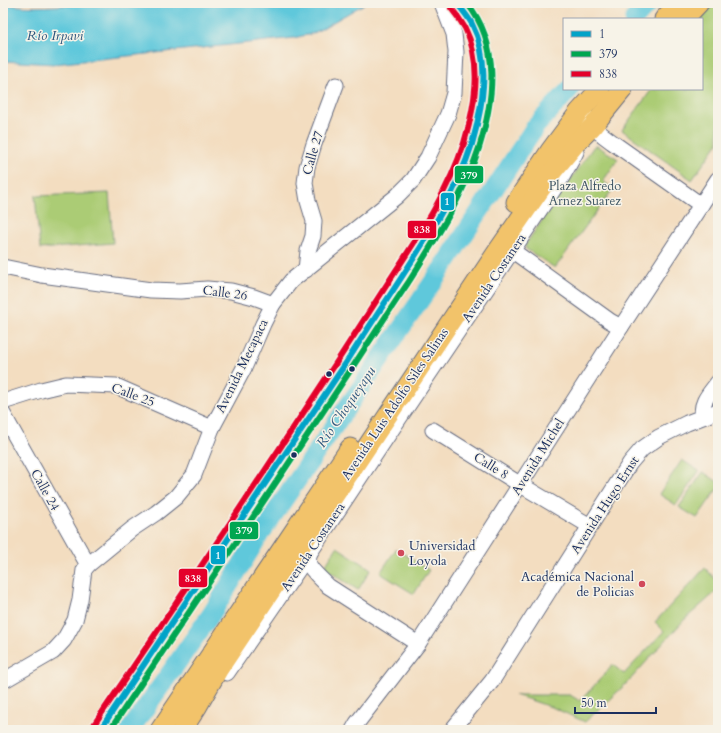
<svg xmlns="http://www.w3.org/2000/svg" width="721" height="733" viewBox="0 0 721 733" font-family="Cardo,serif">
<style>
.green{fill:#abcc74;stroke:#637e69}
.water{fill:#5fc8db;stroke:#3d7c9c}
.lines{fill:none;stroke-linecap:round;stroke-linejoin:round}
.river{stroke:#5fc8db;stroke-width:19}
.minor-casing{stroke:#676c80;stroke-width:17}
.major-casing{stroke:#676c80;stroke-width:21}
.minor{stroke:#fff;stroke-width:15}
.major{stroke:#f2c36a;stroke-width:19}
.bus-1-casing{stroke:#f7f3e8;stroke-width:9}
.bus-2-casing{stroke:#f7f3e8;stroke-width:9}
.bus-3-casing{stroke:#f7f3e8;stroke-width:9}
.bus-1{stroke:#01a3c8;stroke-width:6}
.bus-2{stroke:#00a651;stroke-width:6}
.bus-3{stroke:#e4002b;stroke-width:6}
.bus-dot{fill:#1b2f5e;stroke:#f7f3e8;stroke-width:1.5}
.poi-dot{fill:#d1495b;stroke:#f7f3e8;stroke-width:1.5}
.labels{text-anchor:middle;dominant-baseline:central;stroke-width:3;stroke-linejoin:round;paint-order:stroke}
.street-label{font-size:13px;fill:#1b2f5e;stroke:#f7f3e8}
.park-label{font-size:13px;fill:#3f5664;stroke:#f7f3e8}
.poi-label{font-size:13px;fill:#1b2f5e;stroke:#f7f3e8;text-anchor:start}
.water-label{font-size:14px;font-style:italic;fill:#2c557d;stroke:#f7f3e8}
.line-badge{stroke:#f7f3e8;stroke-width:1.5}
.badge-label{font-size:11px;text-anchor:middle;font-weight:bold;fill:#fff}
</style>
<rect width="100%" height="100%" fill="#f7f3e8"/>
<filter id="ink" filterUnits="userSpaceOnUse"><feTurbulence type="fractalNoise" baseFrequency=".025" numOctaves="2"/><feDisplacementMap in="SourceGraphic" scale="8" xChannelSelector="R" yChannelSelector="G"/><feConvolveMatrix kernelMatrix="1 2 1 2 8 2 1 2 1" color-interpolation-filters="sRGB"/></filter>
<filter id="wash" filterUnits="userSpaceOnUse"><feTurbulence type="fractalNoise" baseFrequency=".012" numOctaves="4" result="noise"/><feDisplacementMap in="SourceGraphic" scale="16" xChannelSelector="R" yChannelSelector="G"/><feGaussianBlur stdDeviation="0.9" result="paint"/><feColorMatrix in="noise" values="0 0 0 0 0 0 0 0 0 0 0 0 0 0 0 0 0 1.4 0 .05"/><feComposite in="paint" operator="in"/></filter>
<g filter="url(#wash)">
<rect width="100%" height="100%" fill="#f3ddc0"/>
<g class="green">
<polygon points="714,3 718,3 718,143 692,180 622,130 652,89 702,89 702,19"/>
<polygon points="594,146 597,146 618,159 603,181 613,189 594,215 555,268 526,249 525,245"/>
<polygon points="109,193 113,243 40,249 35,196"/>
<polygon points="682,460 699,471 676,505 659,494"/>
<polygon points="703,472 718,482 718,488 697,518 679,507"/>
<polygon points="337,547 371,569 358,590 324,568"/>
<polygon points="396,549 429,570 414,594 380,573"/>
<polygon points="705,568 718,582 718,590 684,620 628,682 585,722 554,708 515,695 570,695 580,701 613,665 624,674 664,631 655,622"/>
</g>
<path class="water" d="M89 3H366L314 33 294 38 54 64 3 61V4C31 9 60 6 89 3Z"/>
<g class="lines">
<g class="river">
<polyline points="634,19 649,3"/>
<polyline points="130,730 212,613 257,539 441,270 535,127 570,89"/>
</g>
</g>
</g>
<g filter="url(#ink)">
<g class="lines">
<g class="minor-casing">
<g id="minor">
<polyline points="587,118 587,120 592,127 612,142 701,205"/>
<polyline points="513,251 610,321 621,327"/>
<polyline points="3,267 42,275 151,290 180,291 207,289 231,291 254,297 273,304"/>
<polyline points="306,270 308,251 313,236 314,221 308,201 305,183 307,167 314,144 336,85"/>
<polyline points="3,402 41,390 66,384 116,386 212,428"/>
<polyline points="3,414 88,565"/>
<path d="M703 416C699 403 711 392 718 382"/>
<polyline points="433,430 521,485 590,526"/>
<path d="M309 554C309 557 308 561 309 564 311 571 323 580 328 586L418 644"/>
<polyline points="227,673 309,554 402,414 562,177 575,154 576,152"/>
<polyline points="3,681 53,652 64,640 75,620 80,600 84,570 88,565 132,529 156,513 176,497 194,475 212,428 244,368 263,324 273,304 291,281 397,196 413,180 428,157 448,114 454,93 456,52 454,34 442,3"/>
<polyline points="353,730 357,723 418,644 621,327 718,179"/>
<polyline points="452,730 492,681 630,463 642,449 659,437 687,423 718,411"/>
</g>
</g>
<g class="major-casing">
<g id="major">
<polyline points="664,19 680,3"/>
<polyline points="684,19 699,3"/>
<polyline points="516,202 550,151 579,112 600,89"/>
<path d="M100 730C185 605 269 480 352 353 369 327 386 301 403 275 434 228 465 179 477 123 485 91 488 54 472 24 468 16 462 10 457 3"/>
<polyline points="160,730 350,448"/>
<polyline points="182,730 197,707 218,670 499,249 553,171 578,141 592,127 623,89"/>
</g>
</g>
<use href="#minor" class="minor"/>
<use href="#major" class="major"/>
<g class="bus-1-casing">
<path id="bus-1" d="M100 730C183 607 266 484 348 360 366 331 385 303 403 275 430 233 457 191 472 144 483 105 491 61 472 24 468 16 462 10 457 3"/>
</g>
<g class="bus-2-casing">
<path id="bus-2" d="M110 730C191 610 272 489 352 368 371 339 389 311 408 283 435 240 463 197 479 148 494 100 501 45 467 3"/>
</g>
<g class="bus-3-casing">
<path id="bus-3" d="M93 726C176 604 258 482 338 360 357 331 376 301 395 272 422 231 449 190 464 143 475 106 483 64 465 28 461 21 456 14 451 8"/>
</g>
<use href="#bus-1" class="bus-1"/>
<use href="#bus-2" class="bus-2"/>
<use href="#bus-3" class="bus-3"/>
</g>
</g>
<g class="bus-dot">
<circle cx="352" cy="369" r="3.5"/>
<circle cx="329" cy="374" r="3.5"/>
<circle cx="294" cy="455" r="3.5"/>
</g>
<g class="poi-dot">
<circle cx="401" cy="553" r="4"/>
<circle cx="642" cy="584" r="4"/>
</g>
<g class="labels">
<g class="street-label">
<text transform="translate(313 153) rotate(-74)">Calle 27</text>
<text transform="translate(494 278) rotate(-56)">Avenida Costanera</text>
<text transform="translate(225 293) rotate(7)">Calle 26</text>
<text transform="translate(242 366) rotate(-64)">Avenida Mecapaca</text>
<text transform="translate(133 395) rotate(20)">Calle 25</text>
<text transform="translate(395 404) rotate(-56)">Avenida Luis Adolfo Siles Salinas</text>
<text transform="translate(538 457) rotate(-58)">Avenida Michel</text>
<text transform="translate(491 466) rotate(32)">Calle 8</text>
<text transform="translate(45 490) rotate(61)">Calle 24</text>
<text transform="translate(605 505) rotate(-57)">Avenida Hugo Ernst</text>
<text transform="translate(313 547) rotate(-56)">Avenida Costanera</text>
</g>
<g class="park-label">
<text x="585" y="186">Plaza Alfredo<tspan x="585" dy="15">Arnez Suarez</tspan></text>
</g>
<g class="poi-label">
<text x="409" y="546">Universidad<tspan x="409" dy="15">Loyola</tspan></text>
<text x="634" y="577" text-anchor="end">Académica Nacional<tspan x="634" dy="15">de Policias</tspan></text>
</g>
<g class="water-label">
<text x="55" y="35">Río Irpavi</text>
<text transform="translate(346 407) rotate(-56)">Río Choqueyapu</text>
</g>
</g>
<g class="line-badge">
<rect x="454" y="165" width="30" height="19" rx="4" fill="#00a651"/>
<rect x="440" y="192" width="15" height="19" rx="4" fill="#01a3c8"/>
<rect x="407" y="220" width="30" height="19" rx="4" fill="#e4002b"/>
<rect x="229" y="521" width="30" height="19" rx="4" fill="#00a651"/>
<rect x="210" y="545" width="16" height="20" rx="4" fill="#01a3c8"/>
<rect x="178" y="568" width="30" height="20" rx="4" fill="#e4002b"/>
</g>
<g class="badge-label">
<text x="469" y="179">379</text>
<text x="447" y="205">1</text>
<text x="422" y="233">838</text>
<text x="244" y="534">379</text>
<text x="218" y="559">1</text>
<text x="193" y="582">838</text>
</g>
<rect width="721" height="733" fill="none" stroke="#f7f3e8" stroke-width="16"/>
<rect x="563" y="18" width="140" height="72" fill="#f7f3e8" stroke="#9fa5b1"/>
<rect x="571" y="31" width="20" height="6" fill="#01a3c8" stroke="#9fa5b1"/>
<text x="599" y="38" font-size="12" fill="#1b2f5e">1</text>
<rect x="571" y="51" width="20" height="6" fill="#00a651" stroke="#9fa5b1"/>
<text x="599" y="58" font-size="12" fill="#1b2f5e">379</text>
<rect x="571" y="71" width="20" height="6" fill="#e4002b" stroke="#9fa5b1"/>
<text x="599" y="78" font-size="12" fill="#1b2f5e">838</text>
<path d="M575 707v6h81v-6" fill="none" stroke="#1b2f5e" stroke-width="2"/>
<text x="581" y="707" font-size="12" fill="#1b2f5e" stroke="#f7f3e8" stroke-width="3" paint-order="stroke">50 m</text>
</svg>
